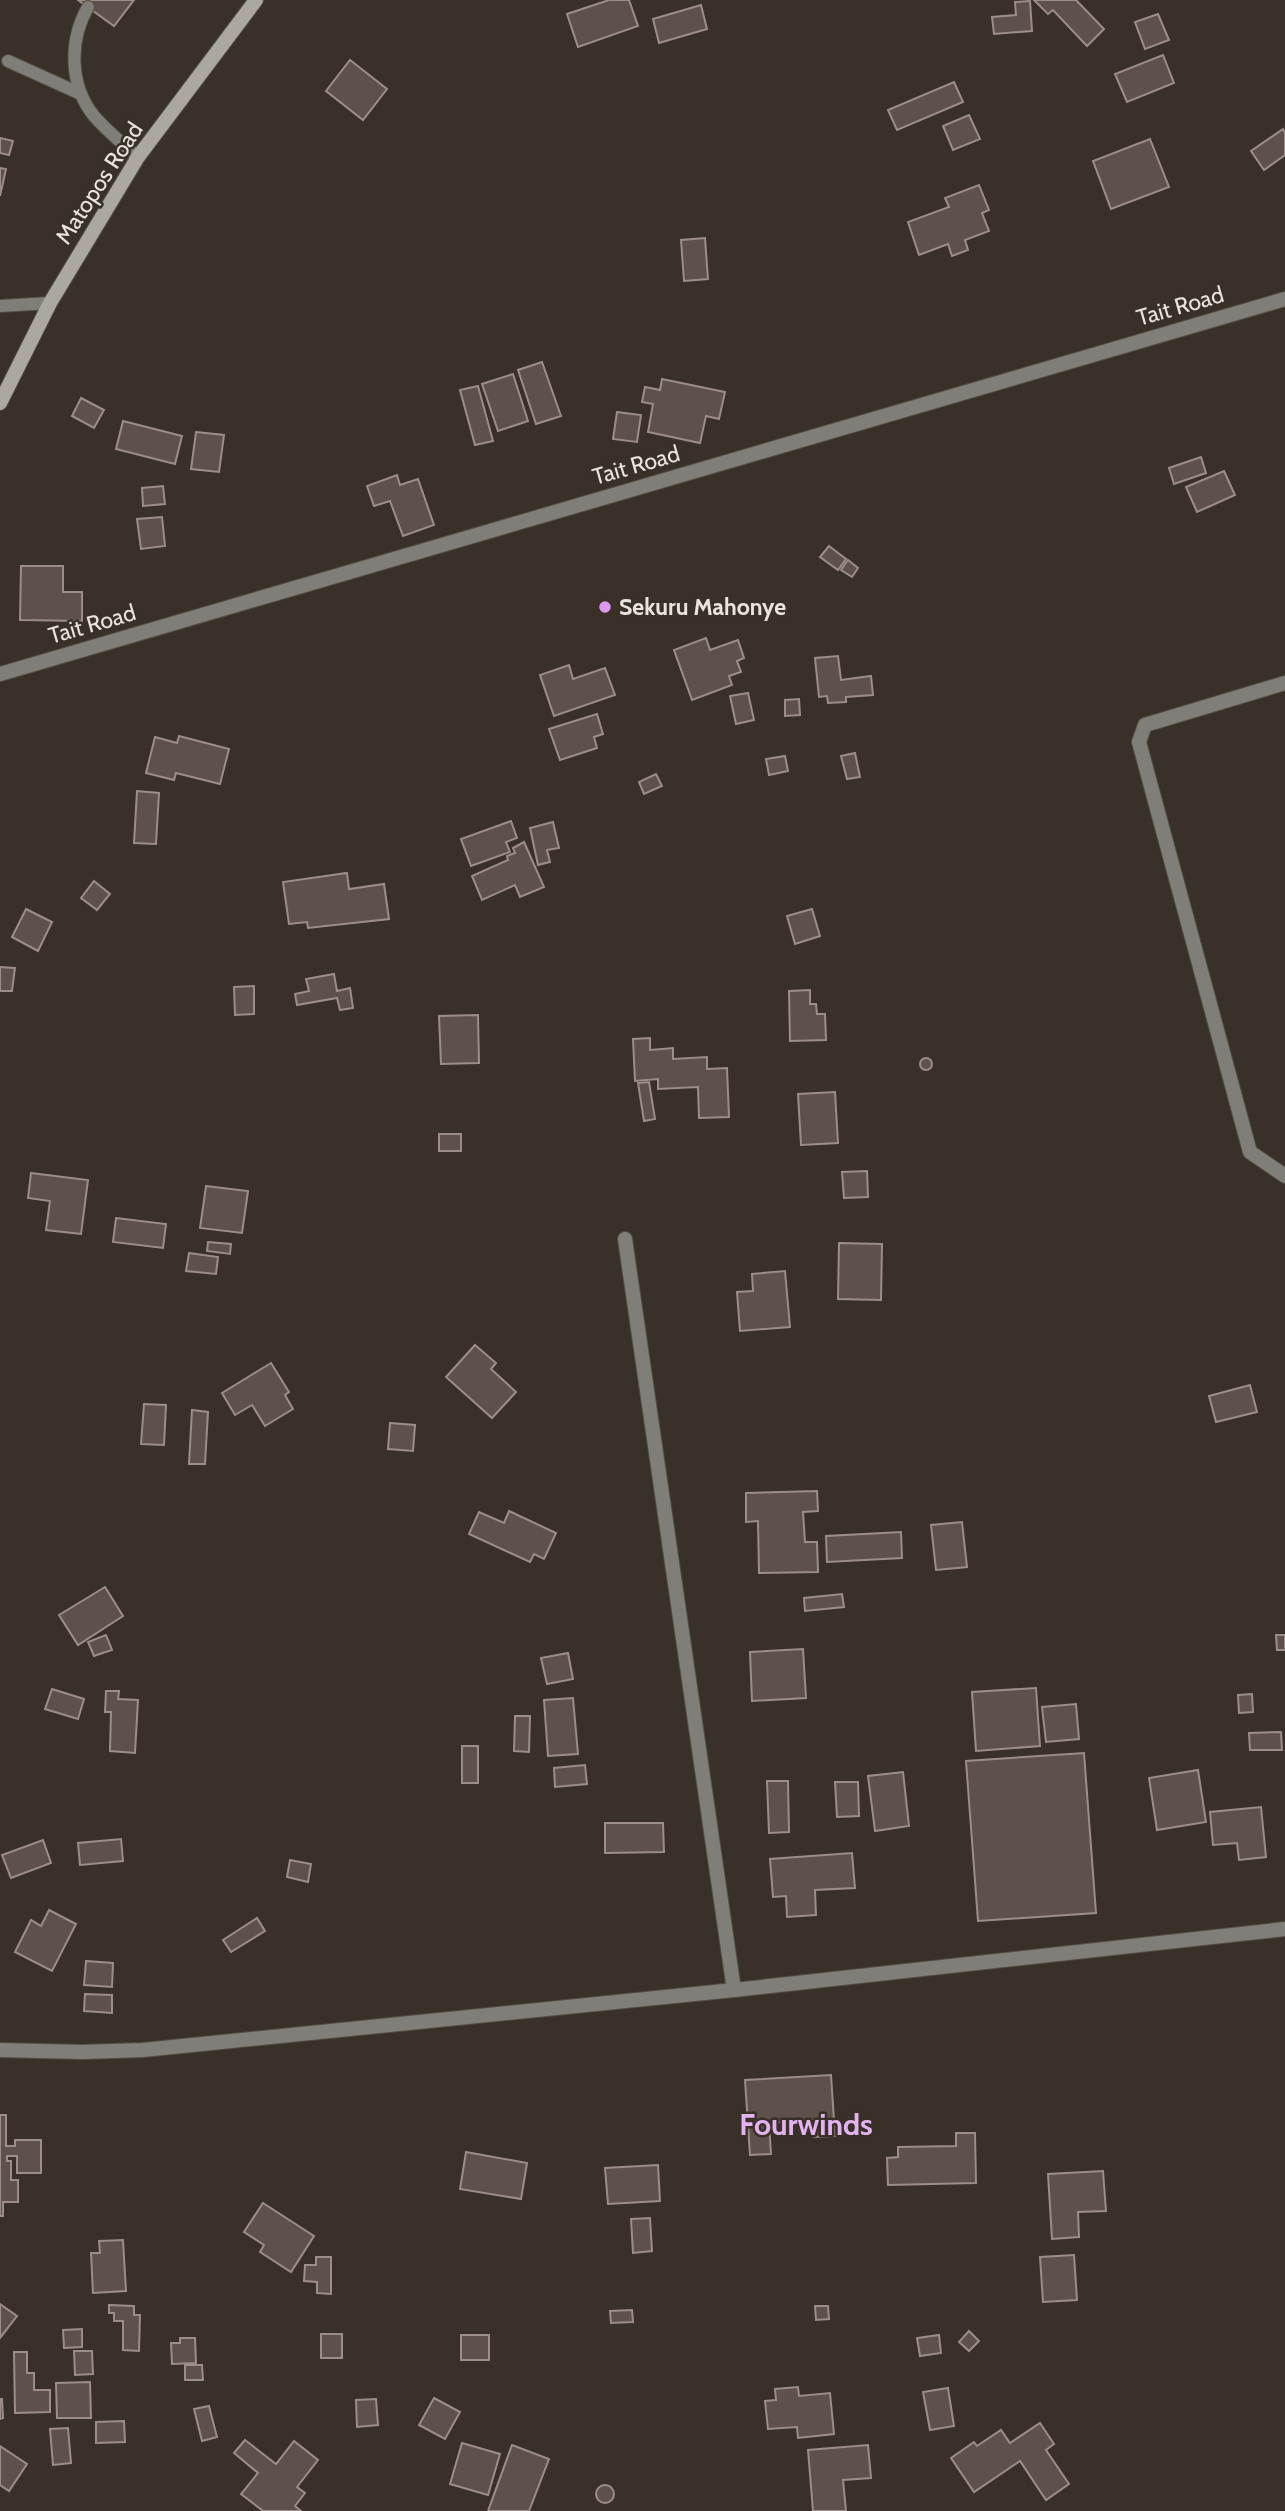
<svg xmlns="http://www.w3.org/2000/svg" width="1285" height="2511" viewBox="0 0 1285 2511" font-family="Cabin,sans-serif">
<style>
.building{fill:#5e514a;stroke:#9c8d86;stroke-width:2}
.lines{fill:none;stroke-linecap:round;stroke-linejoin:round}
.service-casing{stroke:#554d44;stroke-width:14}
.minor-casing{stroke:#554d44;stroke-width:16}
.secondary-casing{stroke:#554d44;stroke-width:16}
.service{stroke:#7f7e78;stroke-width:12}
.minor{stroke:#7f7e78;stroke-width:14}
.secondary{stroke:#aba89f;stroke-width:14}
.poi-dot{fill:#de98f2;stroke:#393027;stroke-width:2.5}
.labels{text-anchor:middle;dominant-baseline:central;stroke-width:5;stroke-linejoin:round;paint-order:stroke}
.street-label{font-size:23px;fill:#e9e4de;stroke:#393027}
.poi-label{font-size:23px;font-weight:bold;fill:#e9e4de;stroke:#393027;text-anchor:start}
.district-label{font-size:30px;font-weight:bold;fill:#e3b2f1;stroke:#393027}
</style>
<rect width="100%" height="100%" fill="#393027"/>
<g class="building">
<polygon points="78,0 134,0 114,26"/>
<polygon points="609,0 629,0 638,26 578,47 567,14"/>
<polygon points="1034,0 1076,0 1104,29 1087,46 1053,10 1048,14"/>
<polygon points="1030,1 1032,31 994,34 992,17 1016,15 1015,2"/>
<polygon points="701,5 707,29 659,43 653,19"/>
<polygon points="1158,14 1169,40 1145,49 1135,22"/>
<polygon points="1163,55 1174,83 1127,102 1115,74"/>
<polygon points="350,60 387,89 363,120 326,91"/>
<polygon points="954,82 963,102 897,130 888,110"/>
<polygon points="969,115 980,139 953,150 943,126"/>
<polygon points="1283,129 1285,133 1285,155 1264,170 1251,151"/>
<polygon points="0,138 13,141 9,155 0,153"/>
<polygon points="1150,139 1169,187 1111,209 1093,161"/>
<polygon points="0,168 6,169 0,196"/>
<polygon points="979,185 989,210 982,213 989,231 965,240 968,250 952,256 948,244 919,255 908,222 949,207 945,198"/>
<polygon points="705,238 708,279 684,281 681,240"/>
<polygon points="542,362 561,416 536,424 518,370"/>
<polygon points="513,374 528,421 498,431 482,384"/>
<polygon points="662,379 725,392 719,419 706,416 700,443 648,432 653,404 642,402 645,387 660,390"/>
<polygon points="478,386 493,441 475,445 460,390"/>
<polygon points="81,398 104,410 94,428 72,416"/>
<polygon points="617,412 641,415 637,442 613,439"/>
<polygon points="123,421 182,436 175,464 116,449"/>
<polygon points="196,432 224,435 219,472 191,469"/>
<polygon points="1201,457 1206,473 1174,484 1169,468"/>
<polygon points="1224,471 1235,495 1197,512 1186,487"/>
<polygon points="397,475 400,485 418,479 434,525 403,536 390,501 374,506 367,486"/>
<polygon points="163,486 165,504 143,506 142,488"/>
<polygon points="162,517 165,546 141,549 137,519"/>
<polygon points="829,546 846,559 838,570 820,557"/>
<polygon points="848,560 858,568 852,577 841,570"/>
<polygon points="21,566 63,566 63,592 82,592 82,621 20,620"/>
<polygon points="706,638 710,650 738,640 744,658 737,661 741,672 729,676 732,685 692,700 674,650"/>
<polygon points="838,656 841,680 871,676 873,695 846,697 846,702 828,703 827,696 819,697 815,658"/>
<polygon points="569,665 573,679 605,668 615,695 554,716 540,675"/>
<polygon points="748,693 754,720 736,724 730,696"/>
<polygon points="799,699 800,715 785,716 785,700"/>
<polygon points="597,714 603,734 594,737 597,748 560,760 549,729"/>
<polygon points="179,736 229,749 220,784 176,773 174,780 146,773 155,737 177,743"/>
<polygon points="855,753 860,777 847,779 841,756"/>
<polygon points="785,756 788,771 769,775 766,759"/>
<polygon points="656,774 662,786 644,794 639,782"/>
<polygon points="137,791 159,793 156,844 134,843"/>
<polygon points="511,821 517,838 506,842 510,852 471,866 461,839"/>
<polygon points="553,822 559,848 547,850 550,862 538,865 530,828"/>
<polygon points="524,842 544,887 520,897 515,885 482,900 472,876 508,860 507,856 515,853 513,848"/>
<polygon points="347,873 349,889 384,884 389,919 308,928 307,922 289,924 283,882"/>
<polygon points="94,881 110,894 97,910 81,898"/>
<polygon points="26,909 52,922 38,951 12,937"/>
<polygon points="812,909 820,936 795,944 787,916"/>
<polygon points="0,967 15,968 12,991 0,991"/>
<polygon points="334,974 337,991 350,988 353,1008 340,1010 337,998 297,1005 295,994 309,991 306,979"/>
<polygon points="254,986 254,1014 235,1015 234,987"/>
<polygon points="810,990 810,1004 816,1004 817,1014 825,1014 826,1040 790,1041 789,991"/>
<polygon points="478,1015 479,1063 441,1064 439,1016"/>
<polygon points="650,1038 650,1050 673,1048 673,1059 707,1057 707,1069 727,1068 729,1117 699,1118 698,1087 658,1089 658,1079 635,1081 633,1039"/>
<circle cx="926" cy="1064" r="6"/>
<polygon points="649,1082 655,1119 644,1121 638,1083"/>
<polygon points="835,1092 838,1143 801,1145 798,1094"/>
<rect x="439" y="1134" width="22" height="17"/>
<polygon points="867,1171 868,1197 844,1198 842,1172"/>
<polygon points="31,1173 88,1180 81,1234 46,1230 50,1201 28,1198"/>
<polygon points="206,1186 248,1191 242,1233 200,1228"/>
<polygon points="116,1218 166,1224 163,1248 113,1242"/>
<polygon points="208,1242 231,1244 230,1254 207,1251"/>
<polygon points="839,1243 882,1244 881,1300 838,1299"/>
<polygon points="189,1253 218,1257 216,1274 186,1271"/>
<polygon points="785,1271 790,1327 740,1331 737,1292 753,1291 752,1274"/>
<polygon points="475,1345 496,1363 491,1369 516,1392 492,1418 446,1377"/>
<polygon points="271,1363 289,1392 285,1395 293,1409 265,1426 252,1405 235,1415 222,1393"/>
<polygon points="1250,1385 1257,1412 1216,1422 1209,1396"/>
<polygon points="144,1404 166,1405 164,1445 141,1444"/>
<polygon points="192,1410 208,1412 205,1464 189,1464"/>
<polygon points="390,1423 415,1425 413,1451 388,1449"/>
<polygon points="817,1491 818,1511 803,1512 805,1542 817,1542 818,1572 759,1573 758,1521 746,1522 746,1493"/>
<polygon points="509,1511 556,1533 544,1559 534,1554 530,1562 469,1534 479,1512 504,1523"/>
<polygon points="962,1522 967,1567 936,1570 931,1525"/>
<polygon points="901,1532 902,1558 827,1562 826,1536"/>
<polygon points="105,1587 123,1616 78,1645 59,1615"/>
<polygon points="842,1594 844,1607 805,1611 804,1598"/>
<polygon points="106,1635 112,1650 94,1656 88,1642"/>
<polygon points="1276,1635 1285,1635 1285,1650 1277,1650"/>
<polygon points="803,1649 806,1698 752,1701 750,1652"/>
<polygon points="568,1653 573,1679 547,1684 541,1658"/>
<polygon points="1036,1688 1040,1746 976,1751 972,1692"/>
<polygon points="52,1689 84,1699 78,1719 45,1709"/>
<polygon points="106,1691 119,1691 118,1699 138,1700 135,1753 110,1751 111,1712 105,1712"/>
<polygon points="1252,1694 1253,1712 1239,1713 1238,1695"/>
<polygon points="573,1698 578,1754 548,1756 544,1700"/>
<polygon points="1076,1704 1079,1739 1046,1742 1042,1707"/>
<polygon points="515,1716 530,1716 529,1752 514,1751"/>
<polygon points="1281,1732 1282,1750 1250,1750 1249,1733"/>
<rect x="462" y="1746" width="16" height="37"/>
<polygon points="1084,1753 1096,1913 978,1921 966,1761"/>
<polygon points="585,1765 587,1784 555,1787 554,1768"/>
<polygon points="1198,1770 1206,1822 1157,1830 1149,1778"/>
<polygon points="903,1772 909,1826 875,1831 868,1776"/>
<polygon points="767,1781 788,1781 789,1832 769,1833"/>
<polygon points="835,1782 858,1782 859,1816 837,1817"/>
<polygon points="1261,1807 1266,1857 1239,1860 1237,1843 1213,1845 1210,1812"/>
<polygon points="605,1823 663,1823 664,1852 605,1853"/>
<polygon points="121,1839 123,1861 80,1865 78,1843"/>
<polygon points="43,1840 51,1863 11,1878 2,1855"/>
<polygon points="852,1853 855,1888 815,1890 816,1915 787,1917 786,1896 773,1897 770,1859"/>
<polygon points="290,1860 311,1864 308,1882 287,1877"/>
<polygon points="49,1910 76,1924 52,1971 15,1952 31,1920 41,1926"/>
<polygon points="257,1918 265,1931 231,1952 223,1940"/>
<polygon points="86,1961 113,1963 112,1987 84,1985"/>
<polygon points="85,1994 112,1995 112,2013 84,2011"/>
<polygon points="831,2075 835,2136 814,2137 813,2120 769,2123 771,2154 750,2155 745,2080"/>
<polygon points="0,2115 6,2115 6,2146 15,2146 15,2140 41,2140 41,2173 17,2173 17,2156 7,2156 7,2161 11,2161 11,2180 18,2180 18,2202 3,2202 3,2216 0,2216"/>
<polygon points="956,2133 975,2133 976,2183 888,2185 887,2158 898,2157 898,2147 956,2146"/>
<polygon points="466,2152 527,2163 521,2199 460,2189"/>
<polygon points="658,2165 660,2201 608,2204 605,2168"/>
<polygon points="1103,2171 1106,2211 1078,2212 1079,2237 1052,2239 1048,2174"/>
<polygon points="263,2203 314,2236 291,2272 260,2252 264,2245 244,2232"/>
<polygon points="650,2218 652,2251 633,2253 631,2219"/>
<polygon points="123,2240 126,2291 93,2293 91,2253 100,2253 99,2241"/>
<polygon points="1074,2255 1077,2300 1043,2302 1040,2257"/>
<polygon points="316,2257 331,2257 331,2294 317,2293 317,2282 304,2281 305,2265 316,2265"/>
<polygon points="0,2304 17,2316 0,2338"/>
<polygon points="109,2305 134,2306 134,2315 140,2315 139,2351 123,2350 123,2321 114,2321 114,2313 109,2313"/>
<polygon points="815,2306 828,2306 829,2319 816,2320"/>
<polygon points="632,2310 633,2322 611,2323 610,2311"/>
<polygon points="82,2329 82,2347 64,2348 63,2330"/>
<polygon points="969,2331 979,2341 969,2351 959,2342"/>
<rect x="321" y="2334" width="21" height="24"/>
<rect x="461" y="2335" width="28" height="25"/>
<polygon points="939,2335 941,2353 920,2356 917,2338"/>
<polygon points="180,2338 195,2338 196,2363 172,2364 171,2343 180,2343"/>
<polygon points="74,2351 92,2351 93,2374 75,2375"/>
<polygon points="14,2352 27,2352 27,2373 34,2373 34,2390 50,2390 50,2412 15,2413"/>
<polygon points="185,2365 202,2365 203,2380 185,2380"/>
<polygon points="90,2382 91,2418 57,2418 56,2383"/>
<polygon points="798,2387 799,2396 830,2393 834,2434 798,2438 797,2427 768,2429 765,2401 776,2400 775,2389"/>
<polygon points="948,2388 954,2426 930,2430 923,2392"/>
<polygon points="434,2398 460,2412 445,2439 419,2425"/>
<polygon points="0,2399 2,2399 3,2418 0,2419"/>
<polygon points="376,2399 378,2425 357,2427 356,2400"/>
<polygon points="209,2406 217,2437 202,2441 194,2409"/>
<polygon points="124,2421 125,2442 96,2443 96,2422"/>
<polygon points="1040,2423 1054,2444 1046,2450 1069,2484 1046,2500 1020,2461 974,2492 951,2458 974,2442 977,2446 1001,2430 1010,2443"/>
<polygon points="68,2428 71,2463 53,2465 50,2429"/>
<polygon points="245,2440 276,2464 294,2441 318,2460 297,2487 305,2493 295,2506 301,2511 263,2511 241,2494 258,2473 234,2453"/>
<polygon points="462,2443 500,2454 488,2495 450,2484"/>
<polygon points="512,2445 549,2459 529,2511 488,2511"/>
<polygon points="868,2445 871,2478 843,2480 846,2511 813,2511 808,2450"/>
<polygon points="0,2446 27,2464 9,2491 0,2485"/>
<circle cx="605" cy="2494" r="9"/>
</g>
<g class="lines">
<g class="service-casing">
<g id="service">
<path d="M88 7C69 40 69 85 94 116 107 131 123 144 138 157"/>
<polyline points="8,61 81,94"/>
<polyline points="0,306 50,303"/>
</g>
</g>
<g class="minor-casing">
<g id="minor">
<polyline points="0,674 1285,299"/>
<polyline points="1285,683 1145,725 1139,742 1250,1152 1285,1176"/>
<polyline points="625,1239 734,1990"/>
<polyline points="0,2050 82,2052 143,2050 734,1990 1285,1929"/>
</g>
</g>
<g class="secondary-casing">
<polyline id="secondary" points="0,403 50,303 138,157 256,0"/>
</g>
<use href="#service" class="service"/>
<use href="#minor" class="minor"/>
<use href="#secondary" class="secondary"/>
</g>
<circle class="poi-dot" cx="605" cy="607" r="7"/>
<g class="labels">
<g class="street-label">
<text transform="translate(99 183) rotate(-57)">Matopos Road</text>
<text transform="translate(1180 306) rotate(-16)">Tait Road</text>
<text transform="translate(636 465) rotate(-16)">Tait Road</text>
<text transform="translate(92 624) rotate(-16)">Tait Road</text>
</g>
<g class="poi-label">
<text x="619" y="607">Sekuru Mahonye</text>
</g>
<g class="district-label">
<text x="806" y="2124">Fourwinds</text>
</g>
</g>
</svg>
